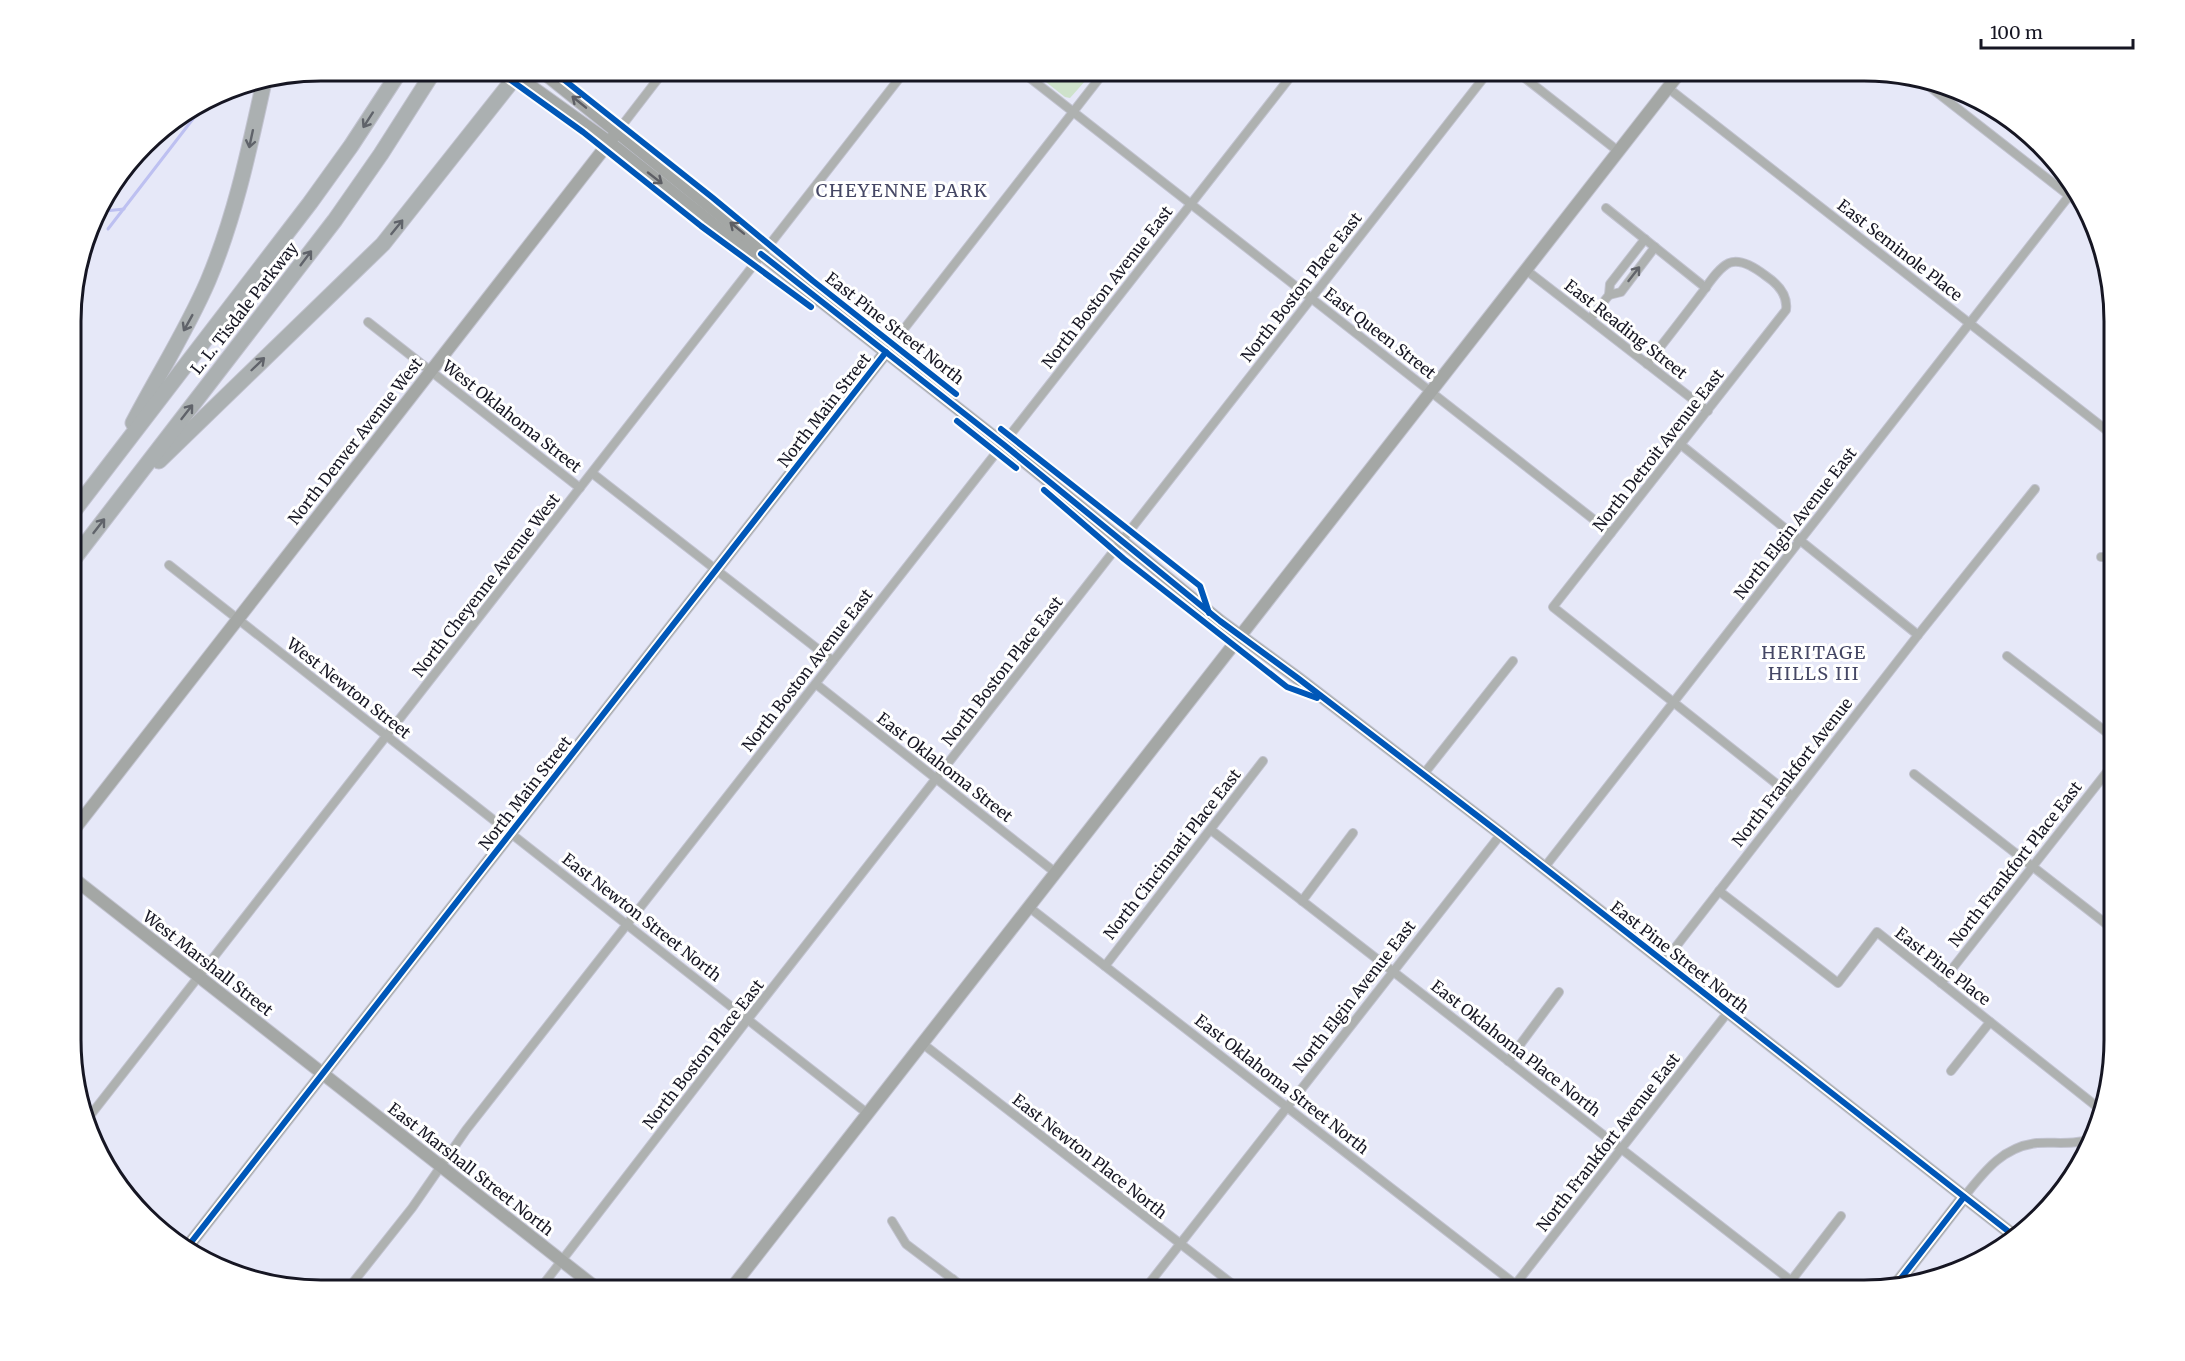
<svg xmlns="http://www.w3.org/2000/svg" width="2185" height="1361" viewBox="0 0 2185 1361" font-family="Merriweather,serif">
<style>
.green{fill:#cee2cb}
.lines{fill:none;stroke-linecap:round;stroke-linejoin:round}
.stream{stroke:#bdc0f1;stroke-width:3}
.street-casing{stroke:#c2c3d0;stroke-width:10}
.secondary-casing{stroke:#c2c3d0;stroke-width:14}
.highway-casing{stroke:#c2c3d0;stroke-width:17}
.street{stroke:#aeb1b0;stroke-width:8}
.secondary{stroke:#a4a7a5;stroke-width:12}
.highway{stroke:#abb0b1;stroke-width:15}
.cycleway-casing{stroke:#fff;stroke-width:10}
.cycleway{stroke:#0057b8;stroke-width:6}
.oneway{stroke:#5d5e64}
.oneway2{stroke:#60636a}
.oneway3{stroke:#62646a}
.labels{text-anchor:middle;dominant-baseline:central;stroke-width:6;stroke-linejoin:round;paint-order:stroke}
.street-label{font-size:16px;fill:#161623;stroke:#fff}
.neighbourhood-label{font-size:18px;letter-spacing:1.5px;fill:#454765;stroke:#fff}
.rim{fill:none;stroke:#161623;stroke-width:3}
</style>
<rect width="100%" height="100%" fill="#e6e8f8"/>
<polygon class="green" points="1032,71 1094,71 1070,98 1065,97"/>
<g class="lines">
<g class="stream">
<polyline points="229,89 230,89"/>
<polyline points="96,212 124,209"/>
<polyline points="108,229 206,102"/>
</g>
<g class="street-casing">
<g id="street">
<polyline points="1021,71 1611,533"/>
<polyline points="1516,71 1618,151"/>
<polyline points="1921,80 2085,208"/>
<polyline points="1668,88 2114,436"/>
<polyline points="617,132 664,71"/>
<polyline points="1606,208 1706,288"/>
<polyline points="83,256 83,253"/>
<polyline points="1526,270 1708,411"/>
<polyline points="1609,295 1621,292 1655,247"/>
<polyline points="1590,319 1609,295 1610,284 1645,239"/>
<polyline points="368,322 580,488"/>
<polyline points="886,352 1105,71"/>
<path d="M1647 364C1665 341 1683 318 1701 294 1708 285 1717 269 1729 263 1741 258 1757 269 1766 276 1778 284 1788 295 1786 310L1553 607 1792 796"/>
<polyline points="1680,444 1918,635"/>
<polyline points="592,473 833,661"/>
<polyline points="2101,557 2114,557"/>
<polyline points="169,565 868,1114"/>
<polyline points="2007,656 2114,738"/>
<polyline points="816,684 1056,873"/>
<polyline points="1914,774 2114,930"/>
<polyline points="1423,775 1513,661"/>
<polyline points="1211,830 1803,1290"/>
<polyline points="1544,868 2069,196"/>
<polyline points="1719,891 1838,983 1877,932 2096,1106 2103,1114"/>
<polyline points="1302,901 1353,833"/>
<polyline points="1030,908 1515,1284"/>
<polyline points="1664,962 1918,635 2035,489"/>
<polyline points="1105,966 1263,761"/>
<polyline points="1941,983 2114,763"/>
<polyline points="923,1044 1240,1290"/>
<polyline points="1508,1061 1559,992"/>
<polyline points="1951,1071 1990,1022"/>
<polyline points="89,1117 905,71"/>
<polyline points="2080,1142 2084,1156"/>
<path d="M1964 1197C1984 1172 2002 1147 2037 1143 2056 1142 2074 1145 2092 1139"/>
<polyline points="892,1221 906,1244 967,1290"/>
<polyline points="1791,1281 1841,1216"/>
<polyline points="347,1290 412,1208 466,1130 1295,71"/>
<polyline points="539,1290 748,1019 1489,71"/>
<polyline points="944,1290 953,1279"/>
<polyline points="1144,1290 1501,834"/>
<polyline points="1511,1290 1728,1012"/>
</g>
</g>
<g class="secondary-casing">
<g id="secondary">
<polyline points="510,71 609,142 742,247 761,254 1003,444 1220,621 1299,679 1501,834 2013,1235"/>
<polyline points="541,71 749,238 760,253"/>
<polyline points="73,831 617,132"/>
<polyline points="73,878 599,1290"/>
<polyline points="185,1250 886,352"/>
<polyline points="1895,1286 1964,1197"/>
<polyline points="730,1290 1681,71"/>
</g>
</g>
<g class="highway-casing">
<g id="highway">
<path d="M133 423C158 375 187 330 208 281 235 217 249 150 264 82"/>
<polyline points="159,461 383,244 520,71"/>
<polyline points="73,512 310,203 351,146 400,71"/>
<polyline points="73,560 335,220 381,154 434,71"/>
</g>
</g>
<use href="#street" class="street"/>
<use href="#secondary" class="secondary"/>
<use href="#highway" class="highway"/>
<g class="cycleway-casing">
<g id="cycleway">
<polyline points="498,71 583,132 701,226 811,307"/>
<polyline points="553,71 713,198 813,281 956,394"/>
<polyline points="761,254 1003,444 1220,621 1299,679 1501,834 2013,1235"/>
<polyline points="957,421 1016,468"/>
<polyline points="1001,429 1200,586 1209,613"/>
<polyline points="1044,490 1124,559 1287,687 1317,698"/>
<polyline points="185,1250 886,352"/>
<polyline points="1895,1286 1964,1197"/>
</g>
</g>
<use href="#cycleway" class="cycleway"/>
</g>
<defs><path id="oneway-shaft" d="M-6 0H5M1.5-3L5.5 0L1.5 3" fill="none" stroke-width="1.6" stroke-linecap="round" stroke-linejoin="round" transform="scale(1.5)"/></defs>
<g class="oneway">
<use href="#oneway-shaft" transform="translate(579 102) rotate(-141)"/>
<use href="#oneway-shaft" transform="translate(655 178) rotate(38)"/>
<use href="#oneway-shaft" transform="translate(737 228) rotate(-141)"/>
</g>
<g class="oneway2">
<use href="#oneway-shaft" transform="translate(368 120) rotate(123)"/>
<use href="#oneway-shaft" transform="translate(251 139) rotate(102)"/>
<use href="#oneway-shaft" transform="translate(397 227) rotate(-51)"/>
<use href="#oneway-shaft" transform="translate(306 258) rotate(-53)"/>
<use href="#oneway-shaft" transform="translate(188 323) rotate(119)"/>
<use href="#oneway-shaft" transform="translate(258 364) rotate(-44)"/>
<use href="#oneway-shaft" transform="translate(187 412) rotate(-52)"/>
<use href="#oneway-shaft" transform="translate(99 526) rotate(-52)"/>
</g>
<use class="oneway3" href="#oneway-shaft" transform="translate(1634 274) rotate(-52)"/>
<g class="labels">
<g class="street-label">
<text transform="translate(1900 250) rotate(38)">East Seminole Place</text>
<text transform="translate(1107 287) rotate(-52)">North Boston Avenue East</text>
<text transform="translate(1301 287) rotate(-52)">North Boston Place East</text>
<text transform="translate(244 308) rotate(-52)">L. L. Tisdale Parkway</text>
<text transform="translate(895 328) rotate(38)">East Pine Street North</text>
<text transform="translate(1626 329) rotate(38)">East Reading Street</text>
<text transform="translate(1380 333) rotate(38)">East Queen Street</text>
<text transform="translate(824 410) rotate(-52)">North Main Street</text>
<text transform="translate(512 416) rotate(38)">West Oklahoma Street</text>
<text transform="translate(355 441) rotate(-52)">North Denver Avenue West</text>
<text transform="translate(1658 450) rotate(-52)">North Detroit Avenue East</text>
<text transform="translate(1795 523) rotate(-52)">North Elgin Avenue East</text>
<text transform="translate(486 585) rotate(-52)">North Cheyenne Avenue West</text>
<text transform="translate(807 670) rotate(-52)">North Boston Avenue East</text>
<text transform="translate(1002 671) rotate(-52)">North Boston Place East</text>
<text transform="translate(349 688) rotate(38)">West Newton Street</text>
<text transform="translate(945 767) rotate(38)">East Oklahoma Street</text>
<text transform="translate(1792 772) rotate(-52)">North Frankfort Avenue</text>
<text transform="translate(525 793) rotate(-52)">North Main Street</text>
<text transform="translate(1172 854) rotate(-52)">North Cincinnati Place East</text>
<text transform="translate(2015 864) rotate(-52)">North Frankfort Place East</text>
<text transform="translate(642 917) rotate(38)">East Newton Street North</text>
<text transform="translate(1680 957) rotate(38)">East Pine Street North</text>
<text transform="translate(208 963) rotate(38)">West Marshall Street</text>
<text transform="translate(1943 966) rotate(38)">East Pine Place</text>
<text transform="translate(1354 996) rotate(-52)">North Elgin Avenue East</text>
<text transform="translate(1516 1048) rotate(38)">East Oklahoma Place North</text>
<text transform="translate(703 1054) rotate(-52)">North Boston Place East</text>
<text transform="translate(1282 1084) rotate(38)">East Oklahoma Street North</text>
<text transform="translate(1608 1142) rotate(-52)">North Frankfort Avenue East</text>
<text transform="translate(1090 1156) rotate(38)">East Newton Place North</text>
<text transform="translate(471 1169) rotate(38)">East Marshall Street North</text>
</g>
<g class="neighbourhood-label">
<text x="902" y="190">CHEYENNE PARK</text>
<text x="1814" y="652">HERITAGE<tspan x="1814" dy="21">HILLS III</tspan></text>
</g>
</g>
<path d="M0 0H2185V1361H0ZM321 81H1864A240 240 0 0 1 2104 321V1040A240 240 0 0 1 1864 1280H321A240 240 0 0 1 81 1040V321A240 240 0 0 1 321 81Z" fill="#fff" fill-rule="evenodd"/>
<path class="rim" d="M321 81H1864A240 240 0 0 1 2104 321V1040A240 240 0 0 1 1864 1280H321A240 240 0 0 1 81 1040V321A240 240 0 0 1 321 81Z"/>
<path d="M1981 39v9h152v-9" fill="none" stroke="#161623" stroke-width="3"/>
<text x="1990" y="39" font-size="18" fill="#161623" stroke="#ffffff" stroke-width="4.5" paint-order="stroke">100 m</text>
</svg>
